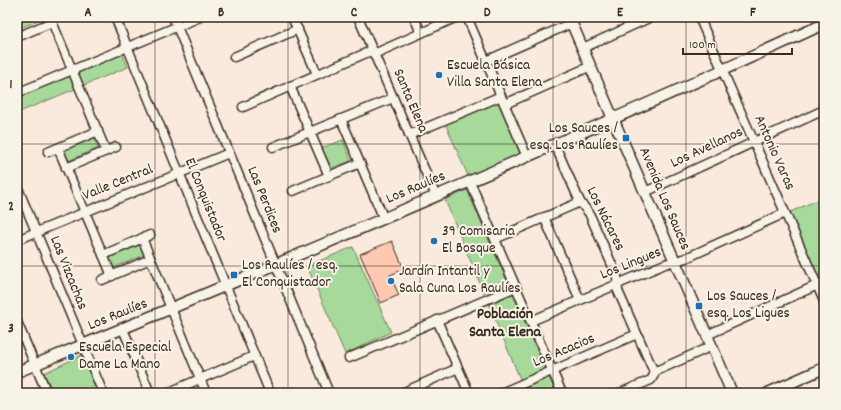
<svg xmlns="http://www.w3.org/2000/svg" width="841" height="410" viewBox="0 0 841 410" font-family="Dekko,sans-serif">
<style>
.green{fill:#a7d99b;stroke:#71825c}
.building{fill:#ffc8b1;stroke:#3b2a1e}
.lines{fill:none;stroke-linecap:round;stroke-linejoin:round}
.minor-casing{stroke:#3b2a1e;stroke-width:11}
.tertiary-casing{stroke:#3b2a1e;stroke-width:13}
.minor{stroke:#f7f3e8;stroke-width:8}
.tertiary{stroke:#f7f3e8;stroke-width:10}
.grid{fill:none;stroke:#3b2a1e;stroke-width:1;stroke-opacity:0.55}
.poi-dot{fill:#1f6fb2;stroke:#f7f3e8;stroke-width:1.5}
.labels{text-anchor:middle;dominant-baseline:central;stroke-width:4;stroke-linejoin:round;paint-order:stroke}
.poi-label{font-size:15px;fill:#3b2a1e;stroke:#f7f3e8;text-anchor:start}
.street-label{font-size:15px;fill:#3b2a1e;stroke:#f7f3e8}
.neighbourhood-label{font-size:16px;font-weight:bold;fill:#3b2a1e;stroke:#f7f3e8}
.neatline{fill:none;stroke:#3b2a1e;stroke-width:1.5}
.grid-label{font-size:13px;text-anchor:middle;font-weight:bold;fill:#3b2a1e}
</style>
<rect width="100%" height="100%" fill="#f9eadd"/>
<filter id="ink" filterUnits="userSpaceOnUse"><feTurbulence type="fractalNoise" baseFrequency=".025" numOctaves="2"/><feDisplacementMap in="SourceGraphic" scale="8" xChannelSelector="R" yChannelSelector="G"/><feConvolveMatrix kernelMatrix="1 2 1 2 8 2 1 2 1" color-interpolation-filters="sRGB"/></filter>
<g filter="url(#ink)">
<g class="green">
<polygon points="20,17 45,17 18,29 17,18"/>
<polygon points="122,53 128,67 17,113 17,96"/>
<polygon points="498,100 522,153 468,176 445,123"/>
<polygon points="94,138 98,148 68,161 63,151"/>
<polygon points="343,140 351,161 329,169 321,148"/>
<polygon points="467,190 556,393 526,393 445,200"/>
<polygon points="824,197 824,274 816,277 788,213"/>
<polygon points="140,245 144,255 113,268 109,258"/>
<polygon points="353,247 391,332 345,354 307,266"/>
<polygon points="84,354 98,385 79,393 53,393 44,373"/>
</g>
<polygon class="building" points="392,241 404,269 390,275 399,295 381,303 360,254"/>
<g class="lines">
<g class="minor-casing">
<g id="minor">
<polyline points="50,17 106,151"/>
<polyline points="115,17 270,393"/>
<polyline points="173,17 329,393"/>
<polyline points="292,17 317,74"/>
<polyline points="358,17 436,196"/>
<polyline points="414,17 421,33"/>
<polyline points="467,17 527,157"/>
<polyline points="699,17 824,301"/>
<polyline points="824,17 824,18"/>
<polyline points="17,37 52,22"/>
<polyline points="583,48 651,17"/>
<polyline points="374,54 457,17"/>
<polyline points="234,57 298,29"/>
<polyline points="486,61 572,23"/>
<polyline points="290,86 329,176"/>
<polyline points="17,93 200,17"/>
<polyline points="505,104 591,66"/>
<polyline points="243,107 373,50"/>
<polyline points="341,119 384,219"/>
<polyline points="409,135 501,96"/>
<polyline points="555,145 580,202 589,213 617,276 618,291 654,372 654,375 651,380 620,393"/>
<polyline points="273,147 393,98"/>
<polyline points="58,148 112,276"/>
<polyline points="48,152 98,131"/>
<polyline points="66,168 116,147"/>
<polyline points="470,182 562,393"/>
<polyline points="17,186 103,393"/>
<polyline points="293,191 360,163"/>
<polyline points="645,192 824,110"/>
<polyline points="544,217 580,300"/>
<polyline points="142,238 206,393"/>
<polyline points="495,239 580,202"/>
<polyline points="17,240 229,153"/>
<polyline points="103,255 150,235"/>
<polyline points="102,280 150,259"/>
<polyline points="437,320 469,393"/>
<polyline points="531,321 665,264 686,258 785,213"/>
<polyline points="17,322 47,393"/>
<polyline points="123,329 150,393"/>
<polyline points="707,335 824,282"/>
<polyline points="349,358 516,287"/>
<polyline points="654,372 712,346"/>
<polyline points="167,393 254,356"/>
<polyline points="402,393 458,368"/>
<polyline points="501,393 637,334"/>
</g>
</g>
<g class="tertiary-casing">
<g id="tertiary">
<polyline points="569,17 732,393"/>
<path d="M17 372C288 261 557 146 824 24"/>
<polyline points="768,393 824,368"/>
</g>
</g>
<use href="#minor" class="minor"/>
<use href="#tertiary" class="tertiary"/>
</g>
</g>
<path class="grid" d="M155 17V393M288 17V393M420 17V393M553 17V393M686 17V393M17 144H824M17 266H824"/>
<g class="poi-dot">
<circle cx="439" cy="75" r="4"/>
<rect x="622" y="134" width="8" height="8" rx="2"/>
<circle cx="434" cy="241" r="4"/>
<rect x="230" y="271" width="8" height="8" rx="2"/>
<circle cx="391" cy="281" r="4"/>
<rect x="695" y="302" width="8" height="8" rx="2"/>
<circle cx="71" cy="357" r="4"/>
</g>
<g class="labels">
<g class="poi-label">
<text x="447" y="66">Escuela Básica<tspan x="447" dy="17">Villa Santa Elena</tspan></text>
<text x="618" y="129" text-anchor="end">Los Sauces /<tspan x="618" dy="17">esq. Los Raulíes</tspan></text>
<text x="442" y="232">39 Comisaria<tspan x="442" dy="17">El Bosque</tspan></text>
<text x="242" y="266">Los Raulíes / esq.<tspan x="242" dy="17">El Conquistador</tspan></text>
<text x="399" y="272">Jardín Intantil y<tspan x="399" dy="17">Sala Cuna Los Raulíes</tspan></text>
<text x="707" y="297">Los Sauces /<tspan x="707" dy="17">esq. Los Ligues</tspan></text>
<text x="79" y="348">Escuela Especial<tspan x="79" dy="17">Dame La Mano</tspan></text>
</g>
<g class="street-label">
<text transform="translate(410 101) rotate(67)">Santa Elena</text>
<text transform="translate(707 148) rotate(-25)">Los Avellanos</text>
<text transform="translate(774 153) rotate(66)">Antonio Varas</text>
<text transform="translate(118 183) rotate(-22)">Valle Central</text>
<text transform="translate(416 188) rotate(-23)">Los Raulíes</text>
<text transform="translate(664 199) rotate(67)">Avenida Los Sauces</text>
<text transform="translate(205 200) rotate(68)">El Conquistador</text>
<text transform="translate(264 200) rotate(68)">Las Perdices</text>
<text transform="translate(605 219) rotate(64)">Los Nácares</text>
<text transform="translate(631 264) rotate(-22)">Los Lingues</text>
<text transform="translate(68 273) rotate(68)">Las Vizcachas</text>
<text transform="translate(118 315) rotate(-22)">Los Raulíes</text>
<text transform="translate(564 351) rotate(-23)">Los Acacios</text>
</g>
<g class="neighbourhood-label">
<text x="505" y="314">Población<tspan x="505" dy="18">Santa Elena</tspan></text>
</g>
</g>
<rect width="841" height="410" fill="none" stroke="#f7f3e8" stroke-width="44"/>
<path d="M683 48v6h109v-6" fill="none" stroke="#3b2a1e" stroke-width="2"/>
<text x="689" y="48" font-size="12" fill="#3b2a1e" stroke="#f7f3e8" stroke-width="3" paint-order="stroke">100 m</text>
<rect x="22" y="22" width="797" height="366" class="neatline"/>
<g class="grid-label">
<text x="88" y="16">A</text>
<text x="221" y="16">B</text>
<text x="354" y="16">C</text>
<text x="487" y="16">D</text>
<text x="620" y="16">E</text>
<text x="753" y="16">F</text>
<text x="11" y="88">1</text>
<text x="11" y="210">2</text>
<text x="11" y="332">3</text>
</g>
</svg>
